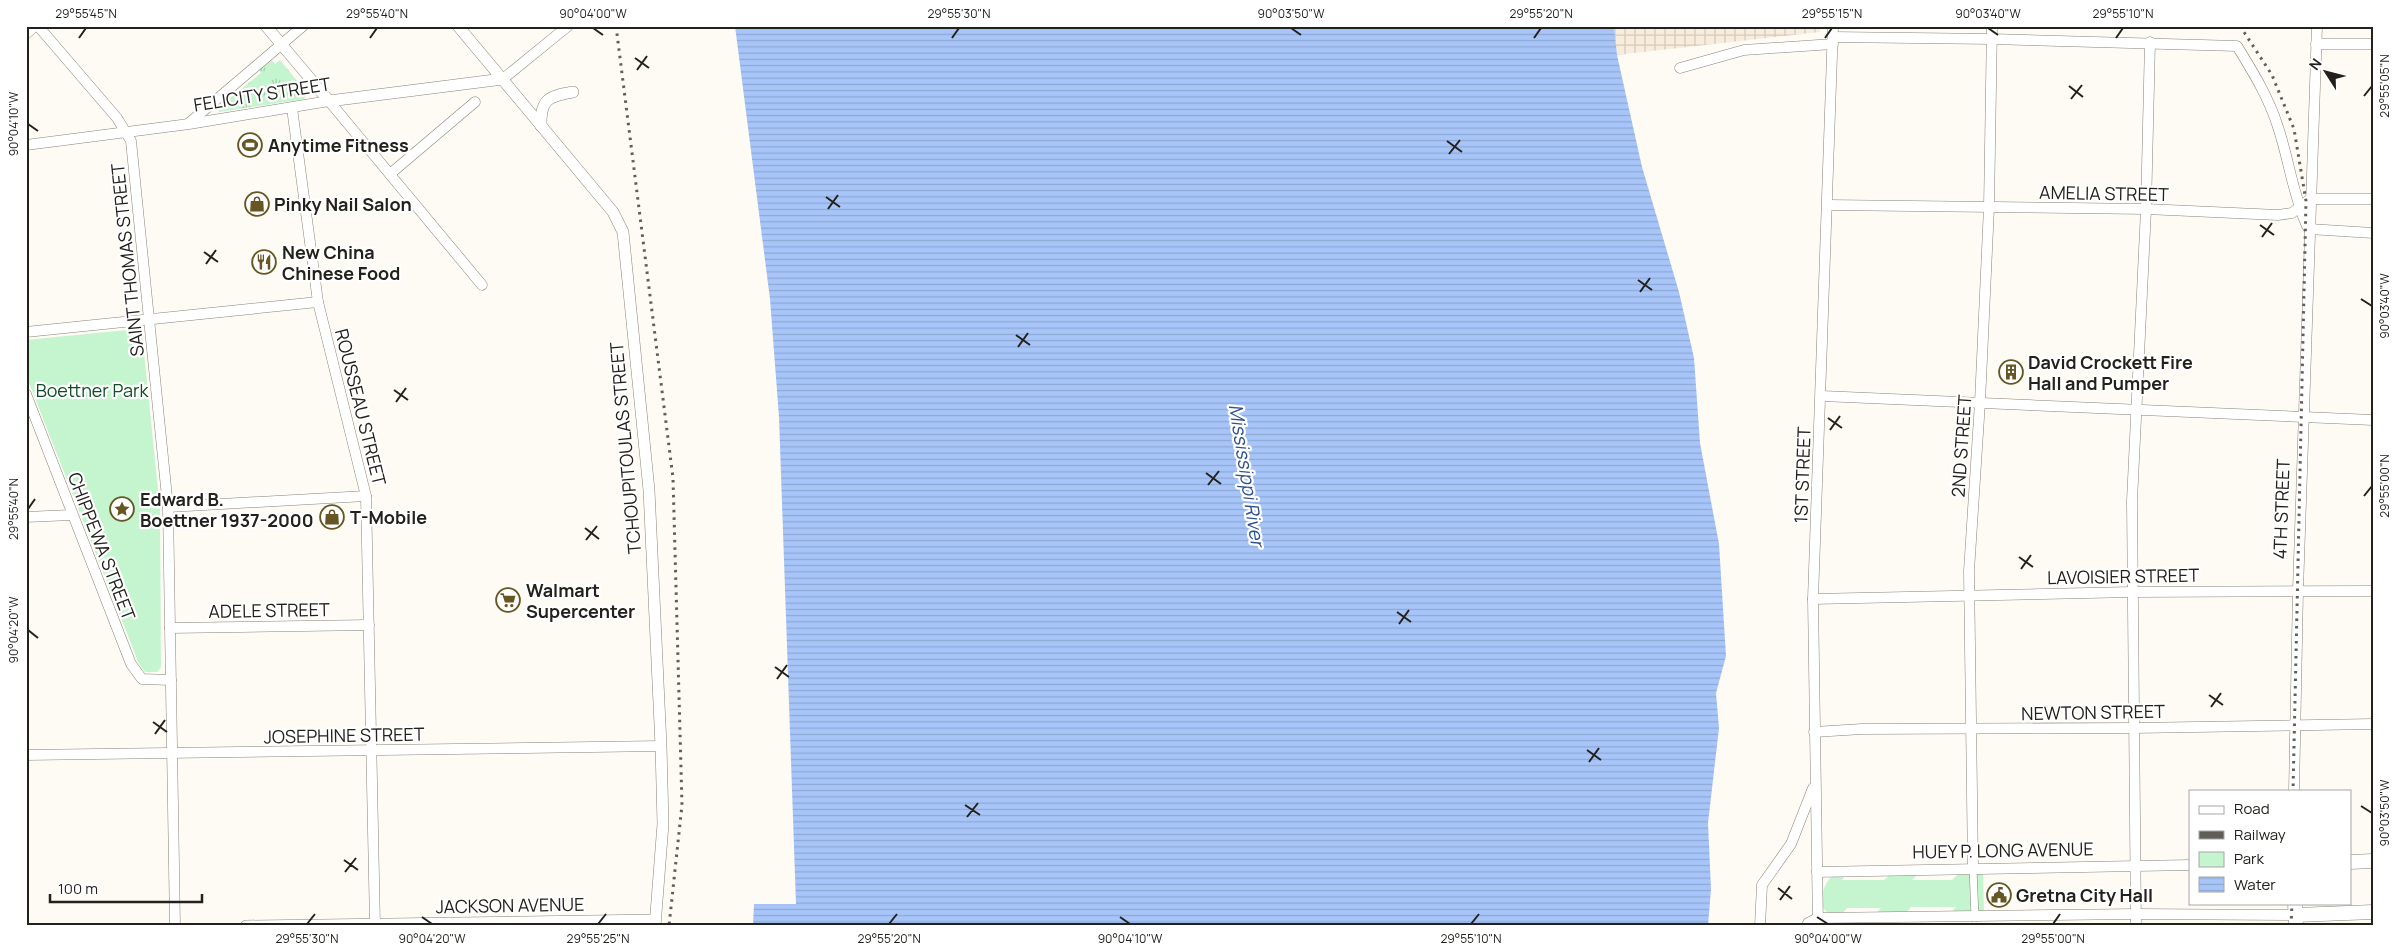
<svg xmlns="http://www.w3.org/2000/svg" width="2399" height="952" viewBox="0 0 2399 952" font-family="Manrope,sans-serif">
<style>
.industrial{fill:url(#industrial-grid)}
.grass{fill:url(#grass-tufts)}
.park{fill:#c5f5cf}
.water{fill:url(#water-rules)}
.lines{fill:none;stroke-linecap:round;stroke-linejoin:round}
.pedestrian-casing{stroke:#89847a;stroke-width:8}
.minor-casing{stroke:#89847a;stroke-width:11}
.tertiary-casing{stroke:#89847a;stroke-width:12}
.secondary-casing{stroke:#89847a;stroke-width:15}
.pedestrian{stroke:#fff;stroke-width:7}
.minor{stroke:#fff;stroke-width:10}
.tertiary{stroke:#fff;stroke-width:11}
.secondary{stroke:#fff;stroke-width:14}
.rail{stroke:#605e59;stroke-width:3;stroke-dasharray:2.5 5;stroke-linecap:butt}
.ticks{fill:none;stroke:#23211d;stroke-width:2}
.labels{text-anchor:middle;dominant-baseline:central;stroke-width:4.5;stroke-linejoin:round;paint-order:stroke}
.street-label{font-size:18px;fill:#23211d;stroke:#fff}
.poi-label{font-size:18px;font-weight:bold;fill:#23211d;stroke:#fff;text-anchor:start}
.park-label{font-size:18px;fill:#104c27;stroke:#fff}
.water-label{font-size:19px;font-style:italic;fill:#2e508e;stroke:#fff}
.neatline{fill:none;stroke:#23211d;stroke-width:2}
.ticks-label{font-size:12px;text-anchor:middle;fill:#23211d}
</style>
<defs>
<pattern id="industrial-grid" width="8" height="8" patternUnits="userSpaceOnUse" patternTransform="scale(1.25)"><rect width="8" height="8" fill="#f8eddc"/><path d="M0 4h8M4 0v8" fill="none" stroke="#d4cbbc"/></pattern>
<pattern id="grass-tufts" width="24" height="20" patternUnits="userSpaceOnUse" patternTransform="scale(1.25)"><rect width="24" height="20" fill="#c5f5cf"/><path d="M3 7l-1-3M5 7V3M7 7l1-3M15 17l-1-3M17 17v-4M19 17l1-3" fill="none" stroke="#a9d2b1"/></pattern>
<pattern id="water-rules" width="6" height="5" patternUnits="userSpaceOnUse" patternTransform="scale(1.25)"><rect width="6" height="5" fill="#a7c5f8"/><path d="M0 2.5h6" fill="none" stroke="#8fa9d4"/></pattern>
</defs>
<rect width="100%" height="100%" fill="#fefaf4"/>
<polygon class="industrial" points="1614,26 1820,26 1820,32 1617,55"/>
<polygon class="grass" points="272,60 275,64 280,60 307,93 304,99 219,112 217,106 223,104 261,73 259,70"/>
<g class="park">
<polygon points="137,329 142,333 160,509 161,667 157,672 145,672 139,664 26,375 26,340"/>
<path d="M1983 871 1984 912 1950 914 1956 907H1911L1904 915H1875L1881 908H1847L1840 916C1815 916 1819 889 1832 876L1847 873 1842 880H1884L1892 873H1919L1912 880H1952L1960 872Z"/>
</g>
<polygon class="water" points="735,26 1614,26 1617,55 1642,167 1679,292 1694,358 1700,443 1719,544 1726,656 1716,693 1719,728 1708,823 1711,889 1708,926 753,926 754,904 796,904 779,417 770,299"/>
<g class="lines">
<g class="pedestrian-casing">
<polyline id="pedestrian" points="1973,868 1975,918"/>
</g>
<g class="minor-casing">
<g id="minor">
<polyline points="38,26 117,118 131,141 168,507 175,926"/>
<polyline points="26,34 35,26"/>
<path d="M1833 37 1992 39 2237 46C2253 72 2269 98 2278 127 2289 160 2293 195 2307 226"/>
<polyline points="2316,44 2373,44"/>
<polyline points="1680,68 1744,50 1833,44"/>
<polyline points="503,79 568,26"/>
<polyline points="292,108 318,302 366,496 375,926"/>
<polyline points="189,123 303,26"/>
<polyline points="26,145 189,124 329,101 482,285"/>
<polyline points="390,174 475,102"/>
<polyline points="1829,205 2146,209 2278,215 2292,213 2310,199 2373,199"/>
<polyline points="2309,229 2373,233"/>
<polyline points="26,332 318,302"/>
<polyline points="26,394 131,664 142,679 171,680"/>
<polyline points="1822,396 2373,420"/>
<polyline points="168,507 366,496"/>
<polyline points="26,517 71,515"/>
<polyline points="1813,599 2132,592 2373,591"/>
<polyline points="170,628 369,625"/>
<polyline points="1814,732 1862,729 2134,728 2373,724"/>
<polyline points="26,755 661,746"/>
<polyline points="2294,791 2298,590 2317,26"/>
<polyline points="1973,868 1969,571 1980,402 1989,207 1992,26"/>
<polyline points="1817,872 2190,865"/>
<polyline points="1760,926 1762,885 1791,844 1813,788"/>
<polyline points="1807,926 1808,923 1818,918 2136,914 2296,915"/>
<polyline points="1818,926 1813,599 1833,26"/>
<polyline points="2136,926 2132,501 2146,209 2150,42"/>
</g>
</g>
<g class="tertiary-casing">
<g id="tertiary">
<polyline points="266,26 329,101 503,79"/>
<polyline points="458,26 613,212 623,232 649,490 661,746 663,824 655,926"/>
<path d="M541 126C540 99 549 96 573 92"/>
<polyline points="246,926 655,920"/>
</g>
</g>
<g class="secondary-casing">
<g id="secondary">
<polyline points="2350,862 2373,861"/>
<polyline points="2295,903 2296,926"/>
<polyline points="2296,915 2373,912"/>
</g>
</g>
<use href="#pedestrian" class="pedestrian"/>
<use href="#minor" class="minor"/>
<use href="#tertiary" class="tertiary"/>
<use href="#secondary" class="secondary"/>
<g class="rail">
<polyline points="616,26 673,478 682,805 669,926"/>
<polyline points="2240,26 2272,75 2294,129 2306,201 2293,791"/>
<polyline points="2291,926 2292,903"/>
</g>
</g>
<path class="ticks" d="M593 28 603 35M1291 28 1301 35M1988 28 1998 35M79 38 86 28M370 38 377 28M952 38 959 28M1534 38 1541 28M1825 38 1832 28M2116 38 2123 28M635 58 649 68M637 70 647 56M2069 86 2083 97M2364 96 2372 86M2071 99 2082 85M28 124 38 131M1447 141 1462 152M1449 154 1460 140M826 197 840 207M828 209 838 195M2260 225 2274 235M2262 237 2272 223M204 252 218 262M206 264 216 250M1638 280 1652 290M1640 292 1650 278M2361 299 2372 306M1016 335 1030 345M1018 347 1028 333M394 390 408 400M396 402 406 388M1828 418 1842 428M1830 430 1840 416M1206 473 1221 484M1208 485 1219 471M2364 496 2372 486M28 509 35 499M585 528 599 539M586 540 597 526M2019 557 2033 567M2021 569 2031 555M1397 612 1411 622M1399 624 1409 610M28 630 38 638M775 667 789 677M777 679 787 665M2209 695 2223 705M2211 707 2221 693M153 722 167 732M155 734 165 720M1587 750 1601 760M1589 762 1599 748M965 805 980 815M2361 806 2372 813M967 817 978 803M344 860 358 870M345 872 356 858M1778 888 1792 899M1780 900 1790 886M422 917 432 924M1120 917 1130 924M1817 917 1828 924M307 924 315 914M598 924 606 914M889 924 897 914M1471 924 1479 914M2053 924 2060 914"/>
<defs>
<g id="stadium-ring" transform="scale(1.25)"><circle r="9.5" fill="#fff" stroke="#655623" stroke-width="1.5"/><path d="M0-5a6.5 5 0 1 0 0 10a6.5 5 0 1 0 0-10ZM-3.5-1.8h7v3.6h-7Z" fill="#655623"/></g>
<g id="shop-ring" transform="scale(1.25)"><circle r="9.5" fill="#fff" stroke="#655623" stroke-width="1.5"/><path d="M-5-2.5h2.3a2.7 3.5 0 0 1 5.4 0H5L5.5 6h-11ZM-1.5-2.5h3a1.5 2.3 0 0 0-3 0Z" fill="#655623"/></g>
<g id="restaurant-ring" transform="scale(1.25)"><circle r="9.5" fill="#fff" stroke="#655623" stroke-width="1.5"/><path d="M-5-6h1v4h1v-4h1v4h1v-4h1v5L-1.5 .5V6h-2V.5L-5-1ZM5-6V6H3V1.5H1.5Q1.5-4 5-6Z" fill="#655623"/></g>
<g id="building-ring" transform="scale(1.25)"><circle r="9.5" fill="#fff" stroke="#655623" stroke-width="1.5"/><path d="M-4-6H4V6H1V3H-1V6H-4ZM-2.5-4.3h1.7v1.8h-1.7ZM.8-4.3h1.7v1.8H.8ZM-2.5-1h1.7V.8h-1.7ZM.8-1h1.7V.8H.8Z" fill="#655623"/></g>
<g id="sight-ring" transform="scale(1.25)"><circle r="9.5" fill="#fff" stroke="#655623" stroke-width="1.5"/><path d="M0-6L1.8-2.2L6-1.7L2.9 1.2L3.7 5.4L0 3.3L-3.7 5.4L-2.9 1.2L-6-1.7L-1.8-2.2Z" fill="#655623"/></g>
<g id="supermarket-ring" transform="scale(1.25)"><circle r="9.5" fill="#fff" stroke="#655623" stroke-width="1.5"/><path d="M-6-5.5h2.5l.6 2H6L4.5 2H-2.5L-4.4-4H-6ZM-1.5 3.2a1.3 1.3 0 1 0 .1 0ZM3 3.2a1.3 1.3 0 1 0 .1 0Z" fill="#655623"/></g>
<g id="civic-ring" transform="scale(1.25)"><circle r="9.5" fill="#fff" stroke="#655623" stroke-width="1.5"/><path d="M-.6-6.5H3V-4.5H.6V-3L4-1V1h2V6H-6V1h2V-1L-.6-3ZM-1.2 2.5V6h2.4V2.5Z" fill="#655623"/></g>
</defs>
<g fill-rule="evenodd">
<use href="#stadium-ring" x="250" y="145"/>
<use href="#shop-ring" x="257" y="204"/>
<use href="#restaurant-ring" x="264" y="262"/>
<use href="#building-ring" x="2011" y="372"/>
<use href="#sight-ring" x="122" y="509"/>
<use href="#shop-ring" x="332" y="517"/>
<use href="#supermarket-ring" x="508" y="600"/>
<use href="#civic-ring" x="1999" y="895"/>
</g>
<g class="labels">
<g class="street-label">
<text transform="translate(262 94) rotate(-9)">FELICITY STREET</text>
<text transform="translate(2104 193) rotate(1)">AMELIA STREET</text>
<text transform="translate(127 260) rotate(-96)">SAINT THOMAS STREET</text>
<text transform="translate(361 407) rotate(76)">ROUSSEAU STREET</text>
<text transform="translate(1961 446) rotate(-86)">2ND STREET</text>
<text transform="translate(625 448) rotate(-95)">TCHOUPITOULAS STREET</text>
<text transform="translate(1802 475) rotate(-88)">1ST STREET</text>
<text transform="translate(2281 509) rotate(-88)">4TH STREET</text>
<text transform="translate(102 546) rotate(69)">CHIPPEWA STREET</text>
<text transform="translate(2123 576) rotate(-1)">LAVOISIER STREET</text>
<text transform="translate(269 610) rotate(-1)">ADELE STREET</text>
<text transform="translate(2093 712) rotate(-1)">NEWTON STREET</text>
<text transform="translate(344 735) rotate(-1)">JOSEPHINE STREET</text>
<text transform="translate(2003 850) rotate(-1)">HUEY P. LONG AVENUE</text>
<text transform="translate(510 905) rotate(-1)">JACKSON AVENUE</text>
</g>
<g class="poi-label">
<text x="268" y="145">Anytime Fitness</text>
<text x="274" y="204">Pinky Nail Salon</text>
<text x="282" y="252">New China<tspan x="282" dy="21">Chinese Food</tspan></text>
<text x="2028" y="362">David Crockett Fire<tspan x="2028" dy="21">Hall and Pumper</tspan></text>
<text x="140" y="499">Edward B.<tspan x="140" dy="21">Boettner 1937-2000</tspan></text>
<text x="350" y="517">T-Mobile</text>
<text x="526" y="590">Walmart<tspan x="526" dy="21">Supercenter</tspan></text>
<text x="2016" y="895">Gretna City Hall</text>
</g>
<g class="park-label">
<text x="92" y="390">Boettner Park</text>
</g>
<g class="water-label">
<text transform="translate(1247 475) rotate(81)">Mississippi River</text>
</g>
</g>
<rect width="2399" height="952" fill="none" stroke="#ffffff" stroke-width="55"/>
<rect x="2189" y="790" width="162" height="115" fill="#ffffff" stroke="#a7a6a5"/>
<rect x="2199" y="806" width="25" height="8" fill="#ffffff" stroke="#a7a6a5"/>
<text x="2234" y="814" font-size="15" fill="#23211d">Road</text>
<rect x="2199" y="831" width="25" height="8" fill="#605e59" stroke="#a7a6a5"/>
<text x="2234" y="840" font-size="15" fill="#23211d">Railway</text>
<rect x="2199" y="852" width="25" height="15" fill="#c5f5cf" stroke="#a7a6a5"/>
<text x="2234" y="864" font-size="15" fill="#23211d">Park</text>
<rect x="2199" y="877" width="25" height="15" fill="url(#water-rules)" stroke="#a7a6a5"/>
<text x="2234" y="890" font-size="15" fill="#23211d">Water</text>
<g transform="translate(2326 72) rotate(306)" stroke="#ffffff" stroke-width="4" paint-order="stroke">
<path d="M0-4L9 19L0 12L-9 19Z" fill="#23211d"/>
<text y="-8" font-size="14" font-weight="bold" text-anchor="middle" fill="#23211d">N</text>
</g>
<path d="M50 894v8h152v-8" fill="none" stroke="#23211d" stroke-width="2.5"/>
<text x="58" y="894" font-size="15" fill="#23211d" stroke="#ffffff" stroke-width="4" paint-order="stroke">100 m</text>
<rect x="28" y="28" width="2344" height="896" class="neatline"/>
<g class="ticks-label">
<text x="86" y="18">29°55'45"N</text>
<text x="377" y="18">29°55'40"N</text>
<text x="593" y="18">90°04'00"W</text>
<text x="959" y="18">29°55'30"N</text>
<text x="1291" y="18">90°03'50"W</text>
<text x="1541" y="18">29°55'20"N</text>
<text x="1832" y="18">29°55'15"N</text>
<text x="1988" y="18">90°03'40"W</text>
<text x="2123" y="18">29°55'10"N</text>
<text transform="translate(2385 86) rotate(-90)" y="4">29°55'05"N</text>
<text transform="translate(14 124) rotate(-90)" y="4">90°04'10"W</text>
<text transform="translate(2385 306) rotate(-90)" y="4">90°03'40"W</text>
<text transform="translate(2385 486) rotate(-90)" y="4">29°55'00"N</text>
<text transform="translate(14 509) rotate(-90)" y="4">29°55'40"N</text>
<text transform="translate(14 630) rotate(-90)" y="4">90°04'20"W</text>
<text transform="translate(2385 813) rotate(-90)" y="4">90°03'50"W</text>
<text x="307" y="943">29°55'30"N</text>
<text x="432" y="943">90°04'20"W</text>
<text x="598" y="943">29°55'25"N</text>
<text x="889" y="943">29°55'20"N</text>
<text x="1130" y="943">90°04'10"W</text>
<text x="1471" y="943">29°55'10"N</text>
<text x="1828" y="943">90°04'00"W</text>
<text x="2053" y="943">29°55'00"N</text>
</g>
</svg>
